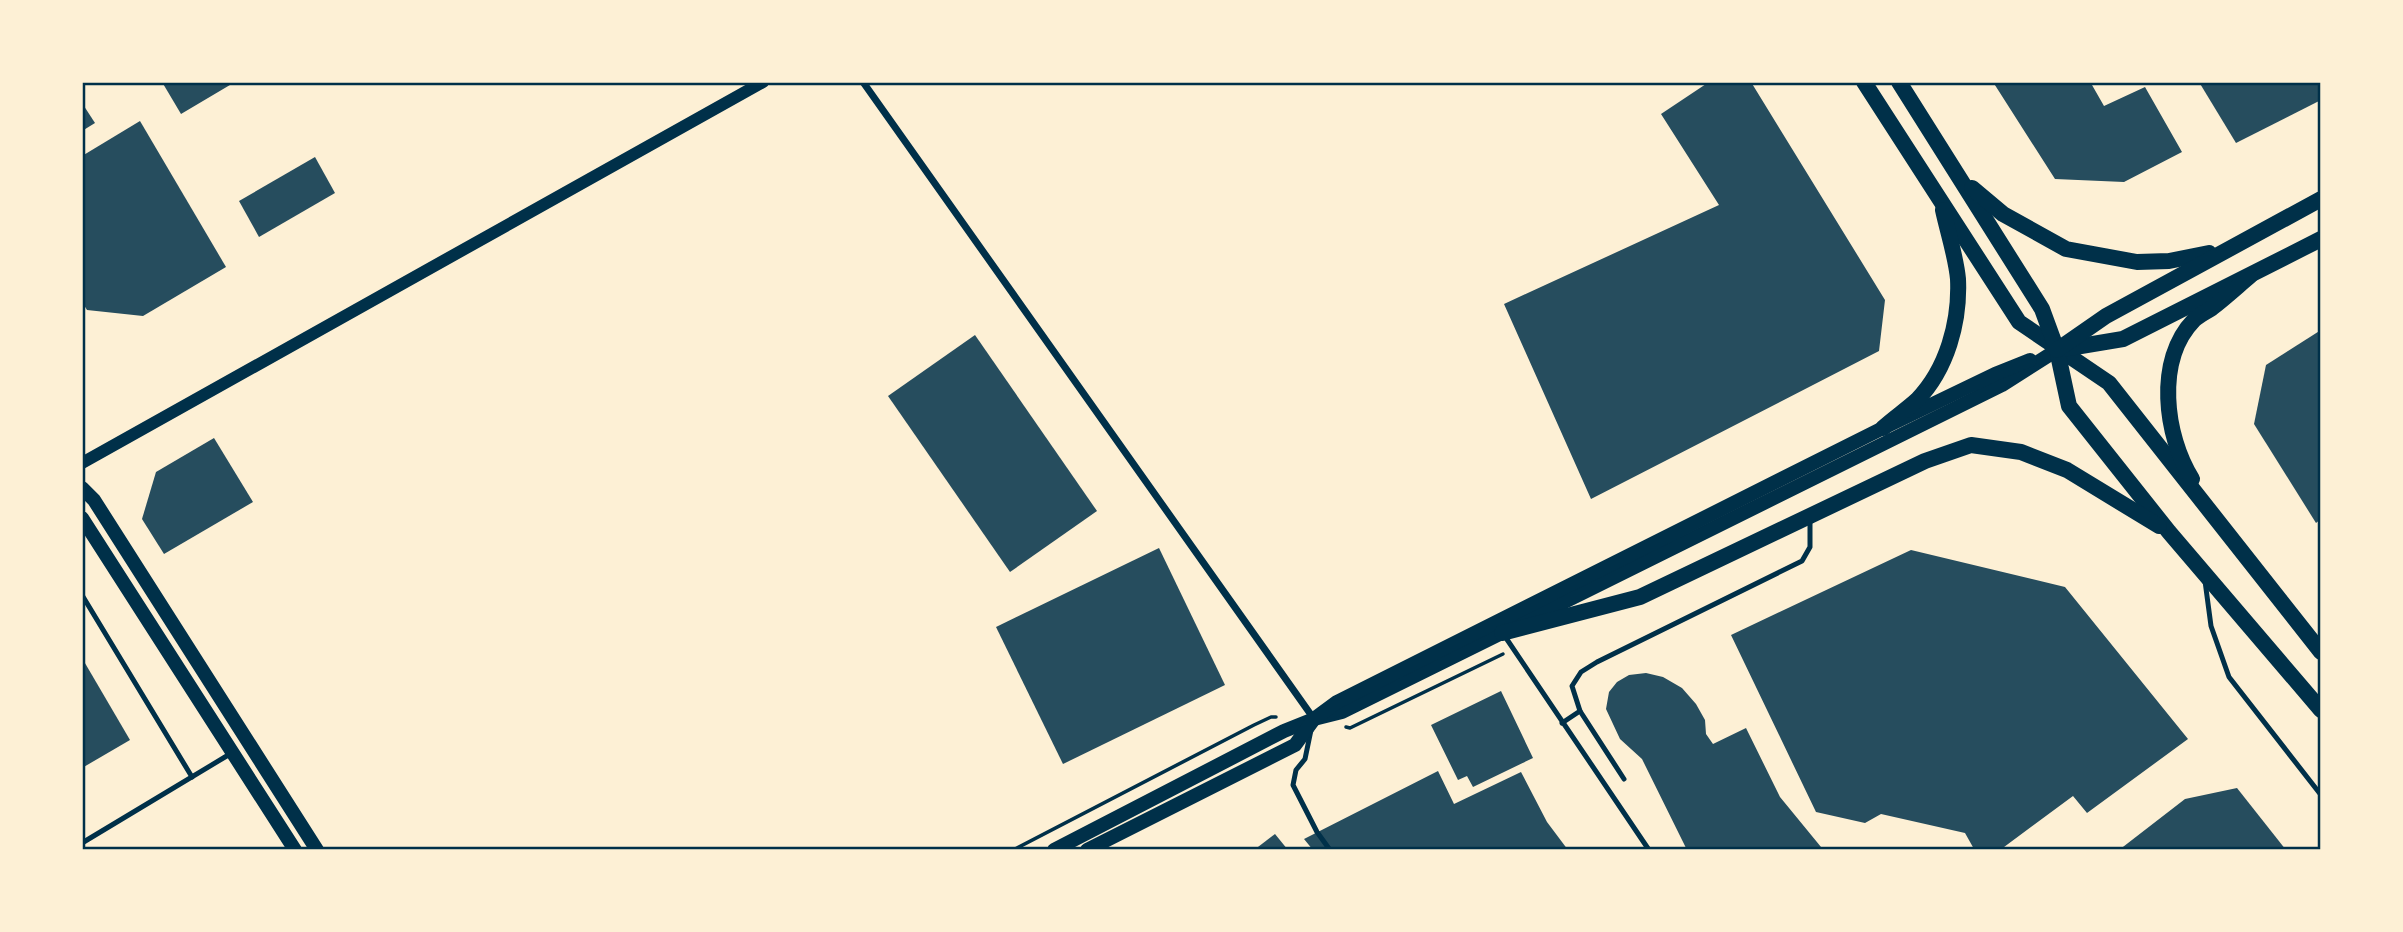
<svg xmlns="http://www.w3.org/2000/svg" width="2403" height="932" viewBox="0 0 2403 932" font-family="Roboto,sans-serif">
<style>
.building{fill:#264d5e}
.lines{fill:none;stroke-linecap:round;stroke-linejoin:round}
.path{stroke:#003049;stroke-width:3.5}
.service{stroke:#003049;stroke-width:5}
.minor{stroke:#003049;stroke-width:7}
.tertiary{stroke:#003049;stroke-width:12}
.secondary{stroke:#003049;stroke-width:14}
.primary{stroke:#003049;stroke-width:16}
.neatline{fill:none;stroke:#003049;stroke-width:2.5}
</style>
<rect width="100%" height="100%" fill="#fdf0d5"/>
<g class="building">
<polygon points="162,82 235,82 181,114"/>
<polygon points="1705,82 1751,82 1885,300 1879,351 1591,499 1504,304 1719,205 1661,114 1706,84"/>
<polygon points="1993,82 2099,82 2092,85 2104,106 2145,87 2182,152 2124,182 2055,179"/>
<polygon points="2199,82 2321,82 2321,100 2236,143"/>
<polygon points="82,103 95,123 82,131"/>
<polygon points="140,121 226,267 143,316 87,310 82,302 82,156"/>
<polygon points="315,157 335,193 259,237 239,201"/>
<polygon points="2321,330 2321,519 2316,523 2254,424 2266,365"/>
<polygon points="975,335 1097,511 1010,572 888,396"/>
<polygon points="214,438 253,502 164,554 142,519 156,472"/>
<polygon points="1159,548 1225,685 1063,764 996,627"/>
<polygon points="1911,550 2065,587 2188,739 2087,813 2073,796 2000,850 1974,849 1965,833 1881,814 1865,823 1816,812 1731,635"/>
<polygon points="82,658 130,740 82,768"/>
<polygon points="1646,673 1663,677 1682,688 1696,704 1705,720 1706,734 1713,744 1746,728 1780,797 1821,847 1829,850 1687,850 1642,759 1620,739 1606,709 1609,692 1617,682 1629,675"/>
<polygon points="1501,691 1533,758 1473,787 1467,776 1458,780 1431,725"/>
<polygon points="1438,771 1454,804 1521,772 1547,822 1568,850 1313,850 1304,839"/>
<polygon points="2237,788 2286,850 2119,850 2185,799"/>
<polygon points="1275,834 1288,850 1254,850"/>
</g>
<g class="lines">
<g class="path">
<polyline points="1346,727 1350,728 1503,654"/>
<polyline points="1013,850 1254,725 1271,717 1276,717"/>
</g>
<g class="service">
<polyline points="2205,581 2211,626 2229,677 2321,795"/>
<polyline points="82,595 192,777"/>
<polyline points="1504,635 1649,850"/>
<polyline points="1580,711 1624,779"/>
<polyline points="1562,723 1580,711 1572,686 1581,672 1597,662 1802,561 1810,547 1810,517"/>
<polyline points="1311,730 1305,759 1296,770 1293,785 1317,832 1330,850"/>
<polyline points="82,843 230,754"/>
</g>
<polyline class="minor" points="863,82 1314,719"/>
<polyline class="tertiary" points="82,463 763,82"/>
<g class="secondary">
<polyline points="82,488 94,500 317,850"/>
<polyline points="82,518 295,850"/>
<polyline points="1054,850 1284,731 1314,719 1342,712 2002,385 2057,350"/>
<polyline points="1087,850 1295,745 1314,719 1337,702 1883,428 1995,374 2030,360"/>
</g>
<g class="primary">
<polyline points="1864,82 2019,322 2109,383 2321,652"/>
<polyline points="1899,82 2042,309 2057,350 2069,406 2169,532 2321,710"/>
<polyline points="1972,188 2003,214 2066,249 2137,262 2169,261 2209,253"/>
<polyline points="2063,349 2123,339 2321,239"/>
<polyline points="2057,350 2106,316 2321,199"/>
<path d="M1883 428C1894 418 1906 410 1917 400 1947 369 1960 322 1958 279 1956 257 1948 233 1943 210"/>
<path d="M2192 479C2165 436 2155 360 2194 320 2199 315 2206 312 2212 308 2225 298 2237 287 2250 276"/>
<polyline points="1502,633 1640,597 1925,461 1971,445 2021,452 2067,470 2159,526"/>
</g>
</g>
<rect width="2403" height="932" fill="none" stroke="#fdf0d5" stroke-width="168"/>
<rect x="84" y="84" width="2235" height="764" class="neatline"/>
</svg>
